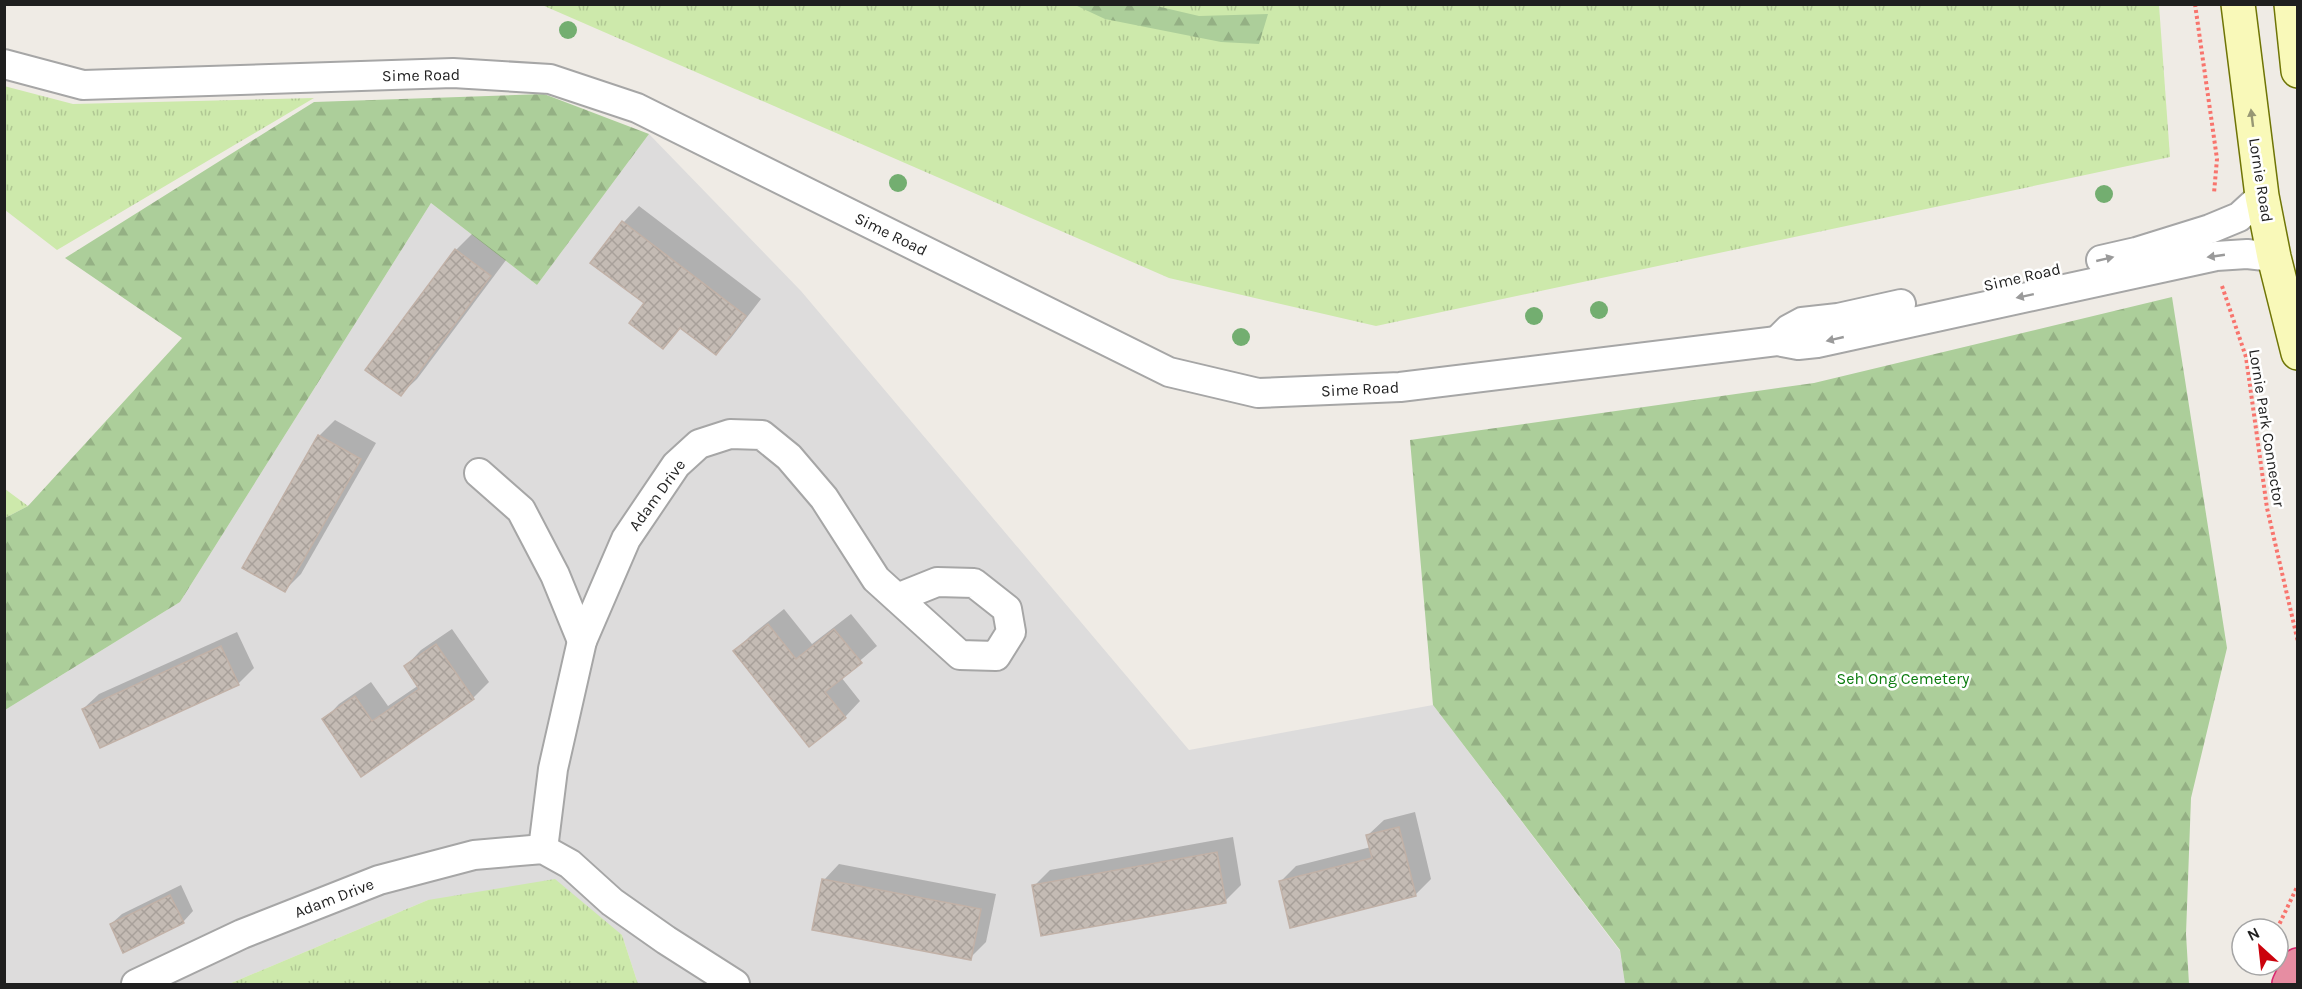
<svg xmlns="http://www.w3.org/2000/svg" width="2302" height="989" viewBox="0 0 2302 989" font-family="Karla,sans-serif">
<style>
.residential{fill:#dddcdc}
.grass{fill:url(#grass-tufts)}
.forest{fill:url(#forest-firs)}
.shadow{fill:#0003}
.building{fill:url(#building-cross-hatch);stroke:#c1b1a7;stroke-width:1.5}
.lines{fill:none;stroke-linecap:round;stroke-linejoin:round}
.street-casing{stroke:#a6a6a6;stroke-width:32}
.secondary-casing{stroke:#6f7506;stroke-width:36}
.highway-casing{stroke:#d9266d;stroke-width:36}
.path{stroke:#f8746d;stroke-width:4;stroke-dasharray:3 3;stroke-linecap:butt}
.street{stroke:#fff;stroke-width:28}
.secondary{stroke:#f9f9b9;stroke-width:33}
.highway{stroke:#e68da2;stroke-width:33}
.tree{fill:#73ae70}
.oneway{fill:#979774}
.oneway2{fill:#9a9a9a}
.labels{text-anchor:middle;dominant-baseline:central;stroke-width:5;stroke-linejoin:round;paint-order:stroke}
.street-label{font-size:16px;fill:#1f1f1f;stroke:#fff}
.park-label{font-size:16px;fill:#0d7d10;stroke:#fff}
</style>
<defs>
<pattern id="grass-tufts" width="24" height="20" patternUnits="userSpaceOnUse" patternTransform="scale(1.5)"><rect width="24" height="20" fill="#cde9ab"/><path d="M3 7l-1-3M5 7V3M7 7l1-3M15 17l-1-3M17 17v-4M19 17l1-3" fill="none" stroke="#b0c793"/></pattern>
<pattern id="forest-firs" width="22" height="20" patternUnits="userSpaceOnUse" patternTransform="scale(1.5)"><rect width="22" height="20" fill="#acce9a"/><path d="M5 1l3.5 6h-7zM16 11l3.5 6h-7z" fill="#94b084"/></pattern>
<pattern id="building-cross-hatch" width="8" height="8" patternUnits="userSpaceOnUse" patternTransform="scale(1.5)"><rect width="8" height="8" fill="#c4bbb4"/><path d="M0 0l8 8M0 8l8-8" fill="none" stroke="#a8a09a"/></pattern>
</defs>
<rect width="100%" height="100%" fill="#efebe5"/>
<polygon class="residential" points="649,134 801,291 1189,750 1433,705 1620,951 1625,984 638,984 622,935 428,900 229,984 5,984 5,710 180,602 431,203 537,285"/>
<g class="grass">
<polygon points="542,5 2159,5 2170,157 1376,326 1169,278"/>
<polygon points="4,86 73,104 314,98 57,250 5,210"/>
<polygon points="5,489 28,506 5,518"/>
<polygon points="555,879 622,935 638,984 229,984 428,900"/>
</g>
<g class="forest">
<polygon points="1075,5 1152,5 1199,16 1268,14 1259,44 1221,42 1105,19"/>
<polygon points="544,94 649,134 537,285 431,203 180,602 5,710 5,518 28,506 182,338 65,258 314,102"/>
<polygon points="2172,297 2227,648 2191,798 2186,934 2189,984 1625,984 1620,950 1433,705 1410,440 1814,383"/>
</g>
<g class="shadow">
<polygon points="639,206 761,299 731,338 716,353 681,327 663,347 646,303 592,263 624,222"/>
<polygon points="472,234 506,260 417,379 401,394 456,250"/>
<polygon points="335,420 376,443 301,574 285,590 319,436"/>
<polygon points="784,609 812,644 851,614 877,646 841,677 860,701 845,717 735,651 750,636"/>
<polygon points="452,629 489,682 473,698 362,775 324,720 339,704 371,682 388,706 419,685 406,666 421,650"/>
<polygon points="237,632 254,668 238,684 83,709 99,694"/>
<polygon points="1415,812 1431,879 1416,894 1281,881 1296,866 1371,847 1368,835 1384,820"/>
<polygon points="1233,837 1241,885 1225,901 1034,886 1050,870"/>
<polygon points="839,864 996,894 986,942 970,958 824,880"/>
<polygon points="181,885 193,911 183,922 111,924 122,914"/>
</g>
<g class="building">
<polygon points="622,221 746,316 716,355 680,328 663,349 629,323 644,303 590,263"/>
<polygon points="455,249 491,276 401,396 365,370"/>
<polygon points="318,435 361,459 285,592 242,568"/>
<polygon points="768,624 796,659 834,629 862,663 825,692 846,718 809,747 733,651"/>
<polygon points="436,644 474,699 361,777 322,719 355,696 372,721 419,689 404,666"/>
<polygon points="221,646 239,685 100,748 82,709"/>
<polygon points="1399,827 1416,896 1290,928 1279,881 1372,858 1366,835"/>
<polygon points="1217,852 1226,903 1041,936 1032,885"/>
<polygon points="822,879 981,909 971,960 812,930"/>
<polygon points="170,895 184,923 123,953 110,924"/>
</g>
<g class="lines">
<g class="street-casing">
<g id="street">
<polyline points="4,64 83,85 453,73 550,79 637,108 1169,372 1258,393 1400,387 1777,341 1798,345 1817,343 2216,256 2247,254 2274,257"/>
<polyline points="2101,260 2136,252 2210,229 2239,217 2262,196"/>
<polyline points="1777,341 1789,329 1802,322 1838,318 1901,304"/>
<polyline points="479,473 521,510 555,575 582,641"/>
<polyline points="543,849 553,769 582,641 626,539 676,465 699,444 730,434 762,435 789,457 824,498 876,579 960,655 996,656 1011,632 1007,609 974,583 937,582 897,598"/>
<polyline points="136,984 242,934 379,880 474,855 543,849 570,864 612,902 666,940 735,984"/>
</g>
</g>
<g class="secondary-casing">
<g id="secondary">
<polyline points="2238,4 2262,196 2274,257 2298,353"/>
<polyline points="2291,4 2298,71"/>
</g>
</g>
<g class="highway-casing">
<polyline id="highway" points="2289,984 2298,965"/>
</g>
<g class="path">
<polyline points="2195,4 2217,159 2214,193"/>
<polyline points="2222,286 2246,357 2267,508 2298,642"/>
<polyline points="2277,929 2298,885"/>
</g>
<use href="#street" class="street"/>
<use href="#secondary" class="secondary"/>
<use href="#highway" class="highway"/>
</g>
<g class="tree">
<circle cx="568" cy="30" r="9"/>
<circle cx="898" cy="183" r="9"/>
<circle cx="2104" cy="194" r="9"/>
<circle cx="1599" cy="310" r="9"/>
<circle cx="1534" cy="316" r="9"/>
<circle cx="1241" cy="337" r="9"/>
</g>
<defs><path id="oneway-solid" d="M-6-.8H1V-3.2L6.5 0L1 3.2V.8H-6Z" transform="scale(1.5)"/></defs>
<use class="oneway" href="#oneway-solid" transform="translate(2252 118) rotate(-97)"/>
<g class="oneway2">
<use href="#oneway-solid" transform="translate(2216 256) rotate(172)"/>
<use href="#oneway-solid" transform="translate(2105 259) rotate(-13)"/>
<use href="#oneway-solid" transform="translate(2025 296) rotate(168)"/>
<use href="#oneway-solid" transform="translate(1835 339) rotate(167)"/>
</g>
<g class="labels">
<g class="street-label">
<text transform="translate(421 75) rotate(-1)">Sime Road</text>
<text transform="translate(2261 180) rotate(81)">Lornie Road</text>
<text transform="translate(891 234) rotate(26)">Sime Road</text>
<text transform="translate(2022 277) rotate(-13)">Sime Road</text>
<text transform="translate(1360 389) rotate(-3)">Sime Road</text>
<text transform="translate(2267 428) rotate(81)">Lornie Park Connector</text>
<text transform="translate(657 495) rotate(-54)">Adam Drive</text>
<text transform="translate(334 898) rotate(-21)">Adam Drive</text>
</g>
<g class="park-label">
<text x="1903" y="678">Seh Ong Cemetery</text>
</g>
</g>
<rect width="2302" height="989" fill="none" stroke="#1f1f1f" stroke-width="12"/>
<g transform="translate(2260 947) rotate(333)"><circle r="28" fill="#ffffff" stroke="#a5a5a5" stroke-width="1.5"/>
<path d="M0-4.5L10 22L0 15L-10 22Z" fill="#cb020c"/>
<text y="-9" font-size="16" font-weight="bold" text-anchor="middle" fill="#1f1f1f">N</text>
</g>
</svg>
